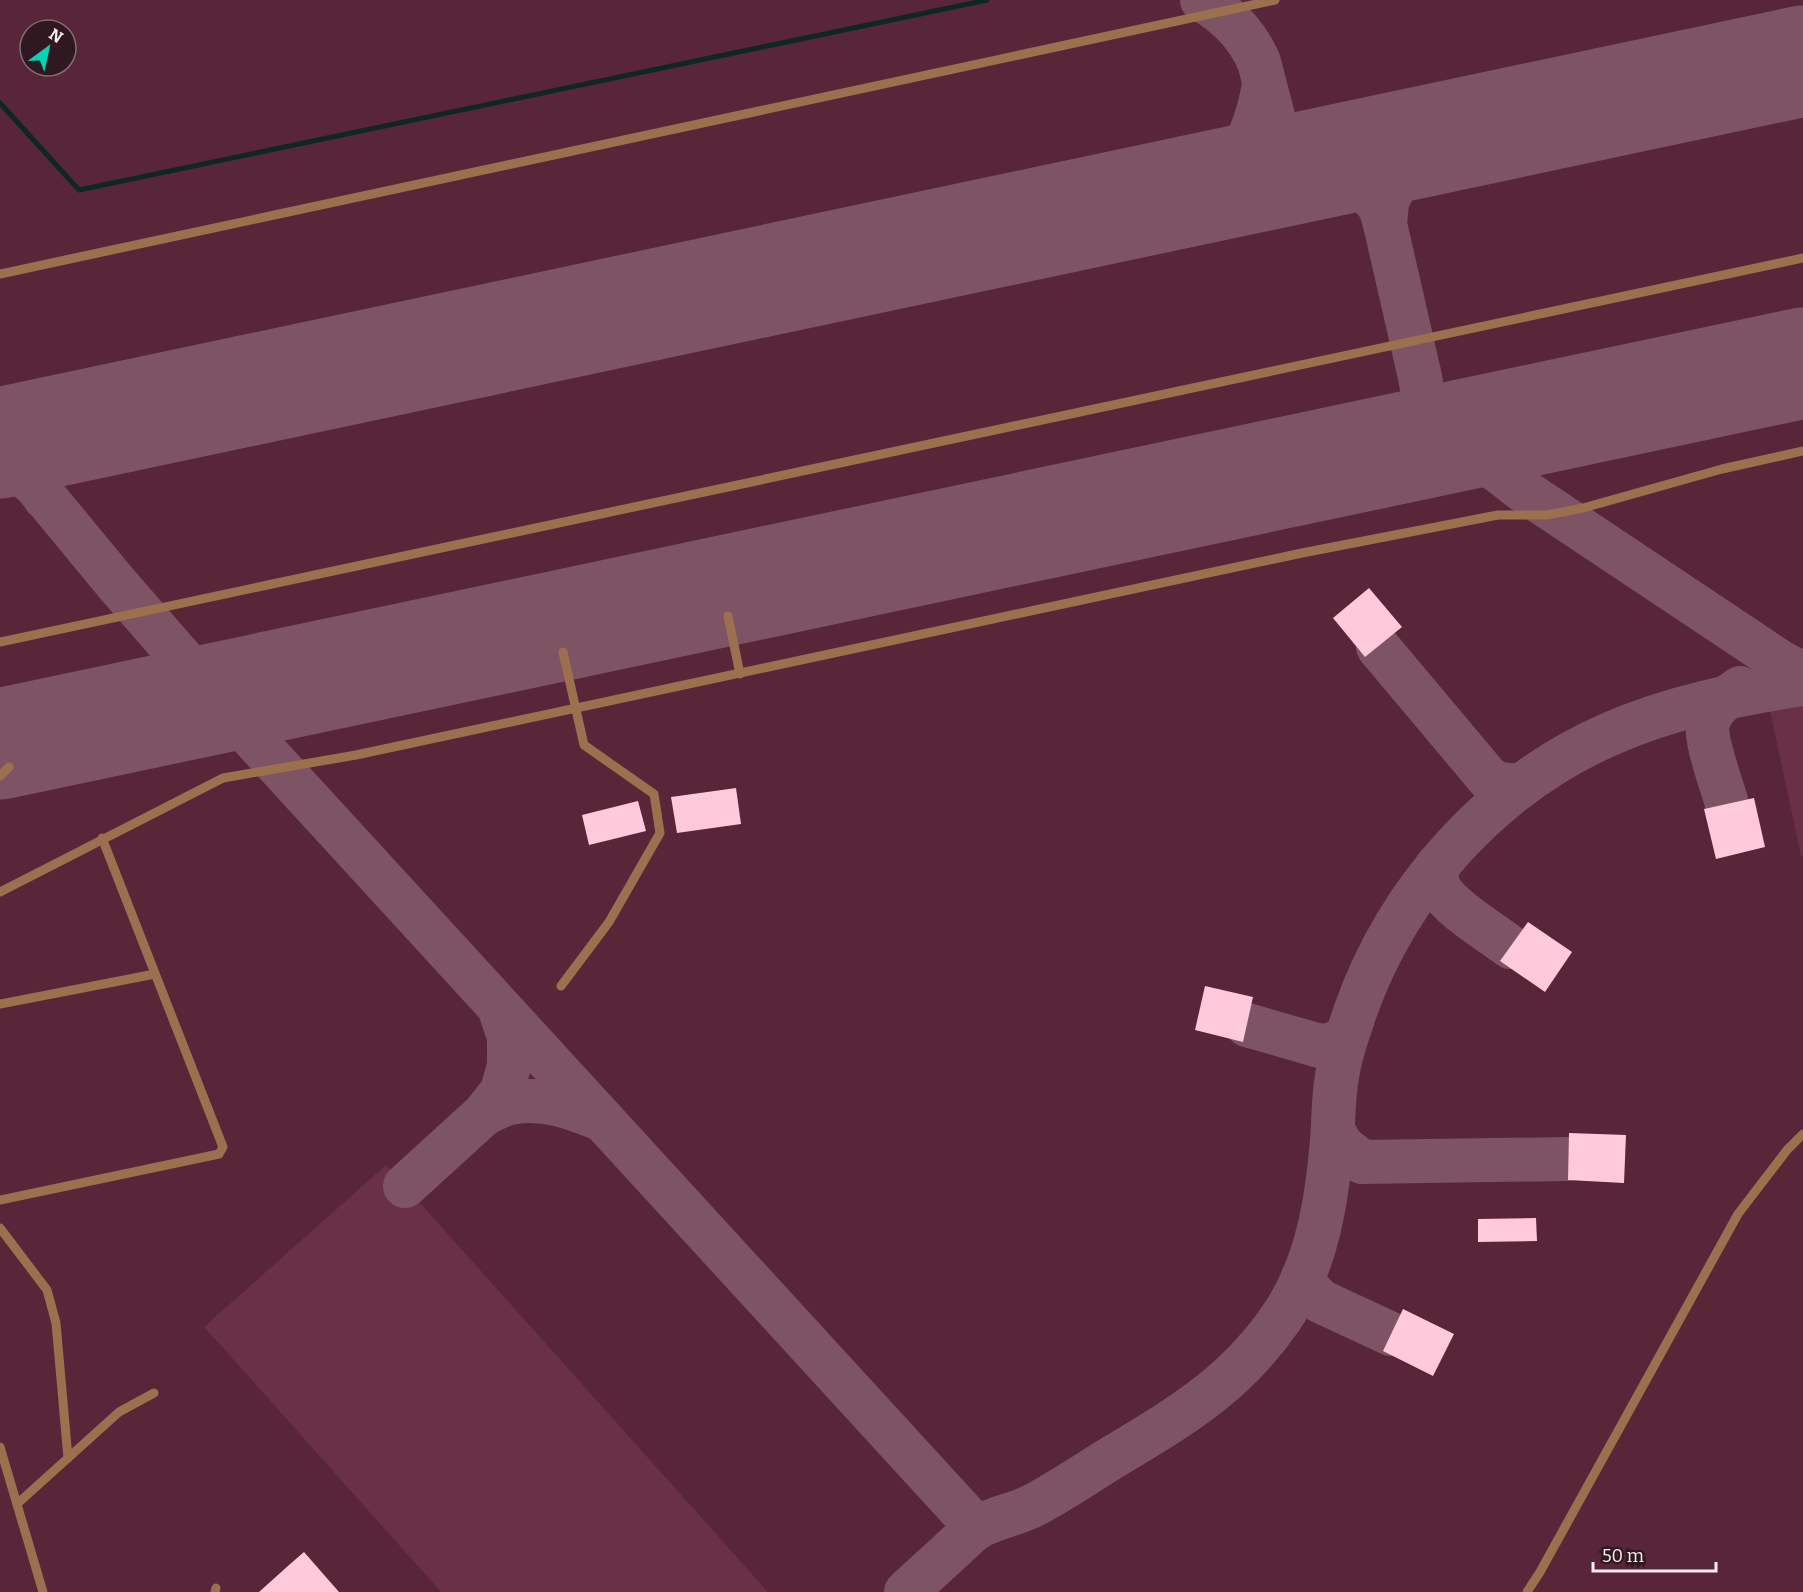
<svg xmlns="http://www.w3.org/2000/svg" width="1803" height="1592" viewBox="0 0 1803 1592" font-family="Bitter,serif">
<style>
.built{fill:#693046}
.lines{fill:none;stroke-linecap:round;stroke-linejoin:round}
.stream{stroke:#0f2722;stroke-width:5}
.taxiway{stroke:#7e5364;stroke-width:44}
.runway{stroke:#7e5364;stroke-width:111}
.building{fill:#fec9da}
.service{stroke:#9c704f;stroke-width:9}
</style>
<rect width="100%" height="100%" fill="#592539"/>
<g class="built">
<polygon points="1803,694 1803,856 1801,856 1768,701"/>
<polygon points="386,1165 405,1186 768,1592 441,1592 224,1349 204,1327"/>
</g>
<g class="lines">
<polyline class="stream" points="0,103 79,190 987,0"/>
<g class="taxiway">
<path d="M1202 0C1228 15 1247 34 1259 62L1287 170"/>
<path d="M1278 172C1310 174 1354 174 1376 202 1381 208 1383 217 1385 224L1420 377C1421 385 1424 394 1424 402 1423 420 1410 435 1399 448"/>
<path d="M1202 188C1210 181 1220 175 1228 168 1250 146 1259 114 1264 84"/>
<path d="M1385 224C1386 216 1386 207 1388 200 1402 160 1454 144 1489 127"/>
<path d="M1535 420C1518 441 1510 463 1521 489L1779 661 1803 674"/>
<polyline points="1419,444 1474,458 1498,471 1521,489"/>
<polyline points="0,455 35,485 116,583 216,698 977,1528"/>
<path d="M45 498C33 465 39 450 66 429"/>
<polyline points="1378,647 1488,778 1499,784 1520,786"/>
<path d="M162 710C177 697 184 680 184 661"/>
<path d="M1727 804C1722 786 1704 738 1708 722 1713 706 1728 697 1740 688"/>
<path d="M1437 866C1437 874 1436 882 1440 889 1450 908 1492 933 1510 947"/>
<path d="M1247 1025 1320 1046C1331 1046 1338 1042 1347 1035"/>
<path d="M484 1114C492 1110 502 1105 510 1103 543 1096 573 1108 603 1120"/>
<polyline points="1333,1130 1342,1146 1362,1162 1568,1159"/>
<polyline points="405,1186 484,1114 502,1091 509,1066 509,1037 499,1007"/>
<polyline points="1303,1277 1307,1287 1320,1301 1391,1334"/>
<path d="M906 1592C923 1576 940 1561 957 1545 964 1539 971 1531 978 1527 996 1517 1018 1514 1036 1504 1062 1490 1087 1473 1113 1457 1181 1416 1235 1385 1281 1318 1317 1266 1327 1201 1332 1140 1334 1117 1333 1094 1338 1071 1341 1051 1349 1031 1355 1012 1398 890 1491 786 1610 734 1671 707 1737 694 1803 684"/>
</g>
<g class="runway">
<polyline points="0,443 1803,61"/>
<polyline points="0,744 1803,363"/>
</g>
</g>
<g class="building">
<polygon points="1369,588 1402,627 1365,657 1333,618"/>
<polygon points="736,788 741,824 677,833 671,797"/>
<polygon points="1754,798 1765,847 1716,859 1704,809"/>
<polygon points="638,801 646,831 589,845 582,815"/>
<polygon points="1528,922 1572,952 1545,992 1500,961"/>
<polygon points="1205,986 1253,997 1243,1042 1195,1030"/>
<polygon points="1569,1133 1626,1135 1624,1183 1568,1180"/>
<polygon points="1536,1218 1537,1241 1478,1242 1478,1219"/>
<polygon points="1403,1309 1454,1334 1433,1376 1383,1351"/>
<polygon points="304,1552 339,1592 259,1592 289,1565"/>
</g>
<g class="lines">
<g class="service">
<polyline points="0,274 1275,0"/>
<polyline points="728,616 740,674"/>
<polyline points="0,642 1803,258"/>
<polyline points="0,776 9,767"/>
<polyline points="0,892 223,778 356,755 1302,553 1498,515 1547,515 1583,508 1722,469 1803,451"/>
<polyline points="561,986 609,922 660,833 654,794 584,745 563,652"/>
<polyline points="0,1004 155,974"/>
<polyline points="0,1200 219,1154 223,1147 102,838"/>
<polyline points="0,1228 47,1290 56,1323 68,1458"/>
<polyline points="0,1447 43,1592"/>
<polyline points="17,1504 119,1412 154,1393"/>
<polyline points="215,1592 216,1588"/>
<polyline points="1527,1592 1540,1572 1738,1214 1787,1150 1803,1134"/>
</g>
</g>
<g transform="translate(48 48) rotate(33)"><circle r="28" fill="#2f1820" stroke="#816d74" stroke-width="1.5"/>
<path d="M0-4.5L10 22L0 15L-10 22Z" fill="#02d5b6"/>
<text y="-9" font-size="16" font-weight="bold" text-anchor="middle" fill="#fbedf1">N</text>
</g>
<path d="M1593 1562v9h123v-9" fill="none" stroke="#fbedf1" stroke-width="3"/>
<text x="1602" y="1562" font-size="18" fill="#fbedf1" stroke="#2f1820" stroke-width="4.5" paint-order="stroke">50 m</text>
</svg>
